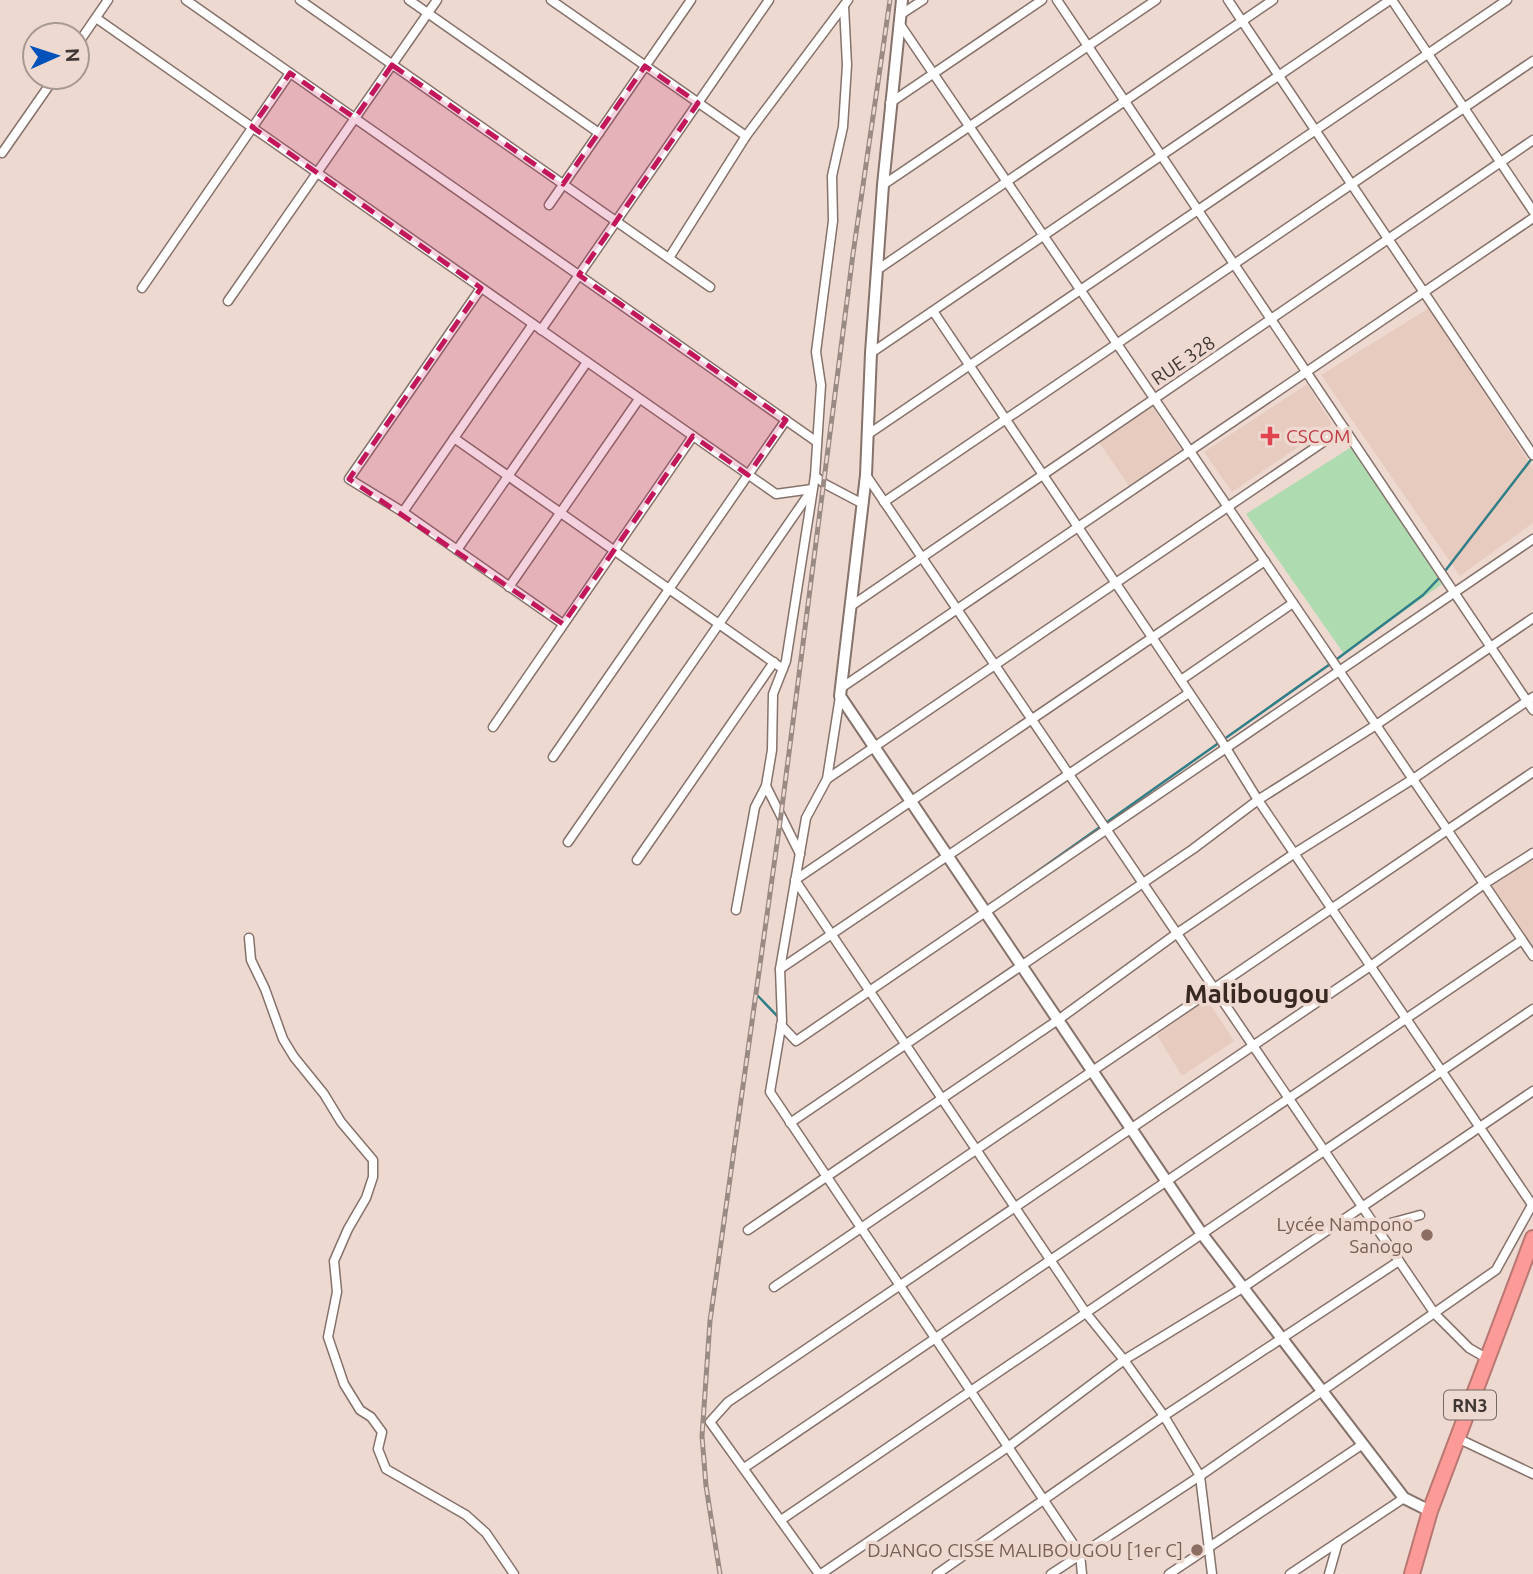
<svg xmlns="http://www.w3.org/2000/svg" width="1533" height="1574" viewBox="0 0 1533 1574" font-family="Ubuntu,sans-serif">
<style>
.built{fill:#e7cbbf}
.green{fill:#afdbb0}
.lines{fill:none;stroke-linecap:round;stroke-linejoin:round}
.stream{stroke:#307e87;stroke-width:2.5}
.street-casing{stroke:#85726b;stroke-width:11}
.secondary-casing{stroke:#85726b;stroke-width:14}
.highway-casing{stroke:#b97773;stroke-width:18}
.street{stroke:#fff;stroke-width:8}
.secondary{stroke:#fff;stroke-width:10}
.highway{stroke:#fb9a96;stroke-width:14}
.rail-casing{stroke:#998a84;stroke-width:5}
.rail{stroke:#eed9d1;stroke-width:2.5;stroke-dasharray:8;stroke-linecap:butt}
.marked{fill:#c2185b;fill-opacity:0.2;stroke:#c2185b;stroke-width:5;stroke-dasharray:14 9;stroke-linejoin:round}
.health-dot{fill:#e0444e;stroke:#eed9d1;stroke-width:2.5}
.education-dot{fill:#8d6e63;stroke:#eed9d1;stroke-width:2.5}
.labels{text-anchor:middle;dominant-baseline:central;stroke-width:7;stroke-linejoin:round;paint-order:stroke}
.shield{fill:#eed9d1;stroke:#746862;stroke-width:2}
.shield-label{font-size:18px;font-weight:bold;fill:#3f3733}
.street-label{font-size:19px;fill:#3f3733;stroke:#eed9d1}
.health-label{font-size:19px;fill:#be3a42;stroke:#eed9d1;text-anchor:start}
.education-label{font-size:19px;fill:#785e54;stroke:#eed9d1;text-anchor:end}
.district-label{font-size:26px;font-weight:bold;fill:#372821;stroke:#eed9d1}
</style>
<rect width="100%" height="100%" fill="#eed9d1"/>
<g class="built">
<polygon points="1429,308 1533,468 1533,523 1460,576 1321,375"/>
<polygon points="1307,384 1332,424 1232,492 1204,452"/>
<polygon points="1152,406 1181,450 1129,486 1099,442"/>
<polygon points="1533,854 1533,949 1489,883"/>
<polygon points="1207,999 1234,1041 1182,1076 1157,1035"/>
</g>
<polygon class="green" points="1353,446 1442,584 1344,654 1246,514"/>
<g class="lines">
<g class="stream">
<polyline points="994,902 1333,662 1423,595 1442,575 1533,457"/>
<polyline points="758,996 780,1019"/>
</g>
<g class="street-casing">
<g id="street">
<polyline points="186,0 817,442"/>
<polyline points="300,0 710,287"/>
<polyline points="409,0 599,133"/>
<polyline points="551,0 746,136"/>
<polyline points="1057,0 1533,710"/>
<polyline points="1228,0 1533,455"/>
<polyline points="1392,0 1533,211"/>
<polyline points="900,15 923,0"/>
<polyline points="96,18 776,494 812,489"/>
<polyline points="899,23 1533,956"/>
<polyline points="77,45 108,0"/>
<polyline points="890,103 1042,0"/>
<polyline points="2,153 55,77"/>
<polyline points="883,185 1156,0"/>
<polyline points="549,205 691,0"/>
<polyline points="669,258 746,136 848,0"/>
<polyline points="877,270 1273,0"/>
<polyline points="142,288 290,73"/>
<polyline points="481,288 349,479 403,512 563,624"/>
<polyline points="228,301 437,0"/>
<polyline points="933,311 1221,740 1258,800 1533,1206"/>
<polyline points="541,330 769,0"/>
<polyline points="871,353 1390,0"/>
<polyline points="867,435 1507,0"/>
<polyline points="454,438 783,669"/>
<polyline points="866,475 1435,1314 1469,1348 1488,1359"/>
<polyline points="815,476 825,484 863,504"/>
<polyline points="884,502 1533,61"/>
<polyline points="403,512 533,324"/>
<polyline points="457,550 587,362"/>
<polyline points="509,587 639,399"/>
<polyline points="851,606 1533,140"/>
<polyline points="1181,680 1293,603"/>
<polyline points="841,688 1533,218"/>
<polyline points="840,696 827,779 806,818 780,969 782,1021 770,1092 1080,1554 1082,1574"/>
<polyline points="493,727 693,436"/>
<polyline points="553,757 786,420"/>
<polyline points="827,779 1344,428"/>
<polyline points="766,786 800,854"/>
<polyline points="568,842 811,491"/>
<polyline points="637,860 774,662"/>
<polyline points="736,910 755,807 766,786 772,750 773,694 786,661 815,476 821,385 816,352 833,221 832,176 843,127 847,65 844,6"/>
<polyline points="249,938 251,960 265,989 283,1039 294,1057 324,1094 341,1122 373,1160 373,1177 366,1198 348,1229 334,1261 337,1292 328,1337 344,1384 360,1410 371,1417 382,1432 378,1449 386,1469 466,1515 486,1533 514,1574"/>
<polyline points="780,969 1189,693"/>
<polyline points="781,1025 796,1041 1533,539"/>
<polyline points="790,1123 1193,849 1258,800 1376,725 1533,618"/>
<polyline points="1376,1227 1420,1215"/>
<polyline points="748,1230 1058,1020 1176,934 1295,853 1413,779 1533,697"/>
<polyline points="774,1287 1533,772"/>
<polyline points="1457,1438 1533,1474"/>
<polyline points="744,1468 1522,940"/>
<polyline points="781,1520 1533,1009"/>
<polyline points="819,1574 710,1422 728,1402 1372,965 1484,884 1533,853"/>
<polyline points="821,1574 1008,1447 1124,1360 1244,1287 1533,1091"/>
<polyline points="937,1574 1164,1416 1399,1261"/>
<polyline points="1051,1574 1200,1476 1496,1270 1532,1205"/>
<polyline points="1169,1574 1363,1444"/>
<polyline points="1212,1574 1200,1476 1164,1416 1124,1360 1086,1313 795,880 1265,561"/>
<polyline points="1290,1574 1404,1498"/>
<polyline points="1329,1574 1338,1542"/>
</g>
</g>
<g class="secondary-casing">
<polyline id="secondary" points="902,0 883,185 871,353 866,475 840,696 1202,1234 1404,1498 1430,1511"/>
</g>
<g class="highway-casing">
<polyline id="highway" points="1412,1574 1430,1511 1533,1238"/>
</g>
<use href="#street" class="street"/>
<use href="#secondary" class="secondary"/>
<use href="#highway" class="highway"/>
<g class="rail-casing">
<polyline id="rail" points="720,1574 706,1486 702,1436 710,1321 781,815 853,254 890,0"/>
</g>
<use href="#rail" class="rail"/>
</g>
<path class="marked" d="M392 65 563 184 645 66 698 103 579 275 786 420 748 475 693 436 563 624 349 479 481 288 252 127 290 73 355 118Z"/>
<path class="health-dot" d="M1266.5 425.5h7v7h7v7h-7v7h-7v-7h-7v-7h7z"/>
<g class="education-dot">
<circle cx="1427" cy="1235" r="7"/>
<circle cx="1197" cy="1550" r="7"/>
</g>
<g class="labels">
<rect class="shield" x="1444" y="1390.5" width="52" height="29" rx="5"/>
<g class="shield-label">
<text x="1470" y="1405">RN3</text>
</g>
<g class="street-label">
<text transform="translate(1183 360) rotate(-34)">RUE 328</text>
</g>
<g class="health-label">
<text x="1286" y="436">CSCOM</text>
</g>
<g class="education-label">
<text x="1413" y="1224">Lycée Nampono<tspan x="1413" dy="22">Sanogo</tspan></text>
<text x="1183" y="1550">DJANGO CISSE MALIBOUGOU [1er C]</text>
</g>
<g class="district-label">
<text x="1257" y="993">Malibougou</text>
</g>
</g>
<g transform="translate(56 56) rotate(87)"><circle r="33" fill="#eed9d1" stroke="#a89892" stroke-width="2"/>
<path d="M0-5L12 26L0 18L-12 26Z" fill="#0151ba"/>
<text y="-10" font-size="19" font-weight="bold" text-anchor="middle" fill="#3f3733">N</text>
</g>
</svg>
